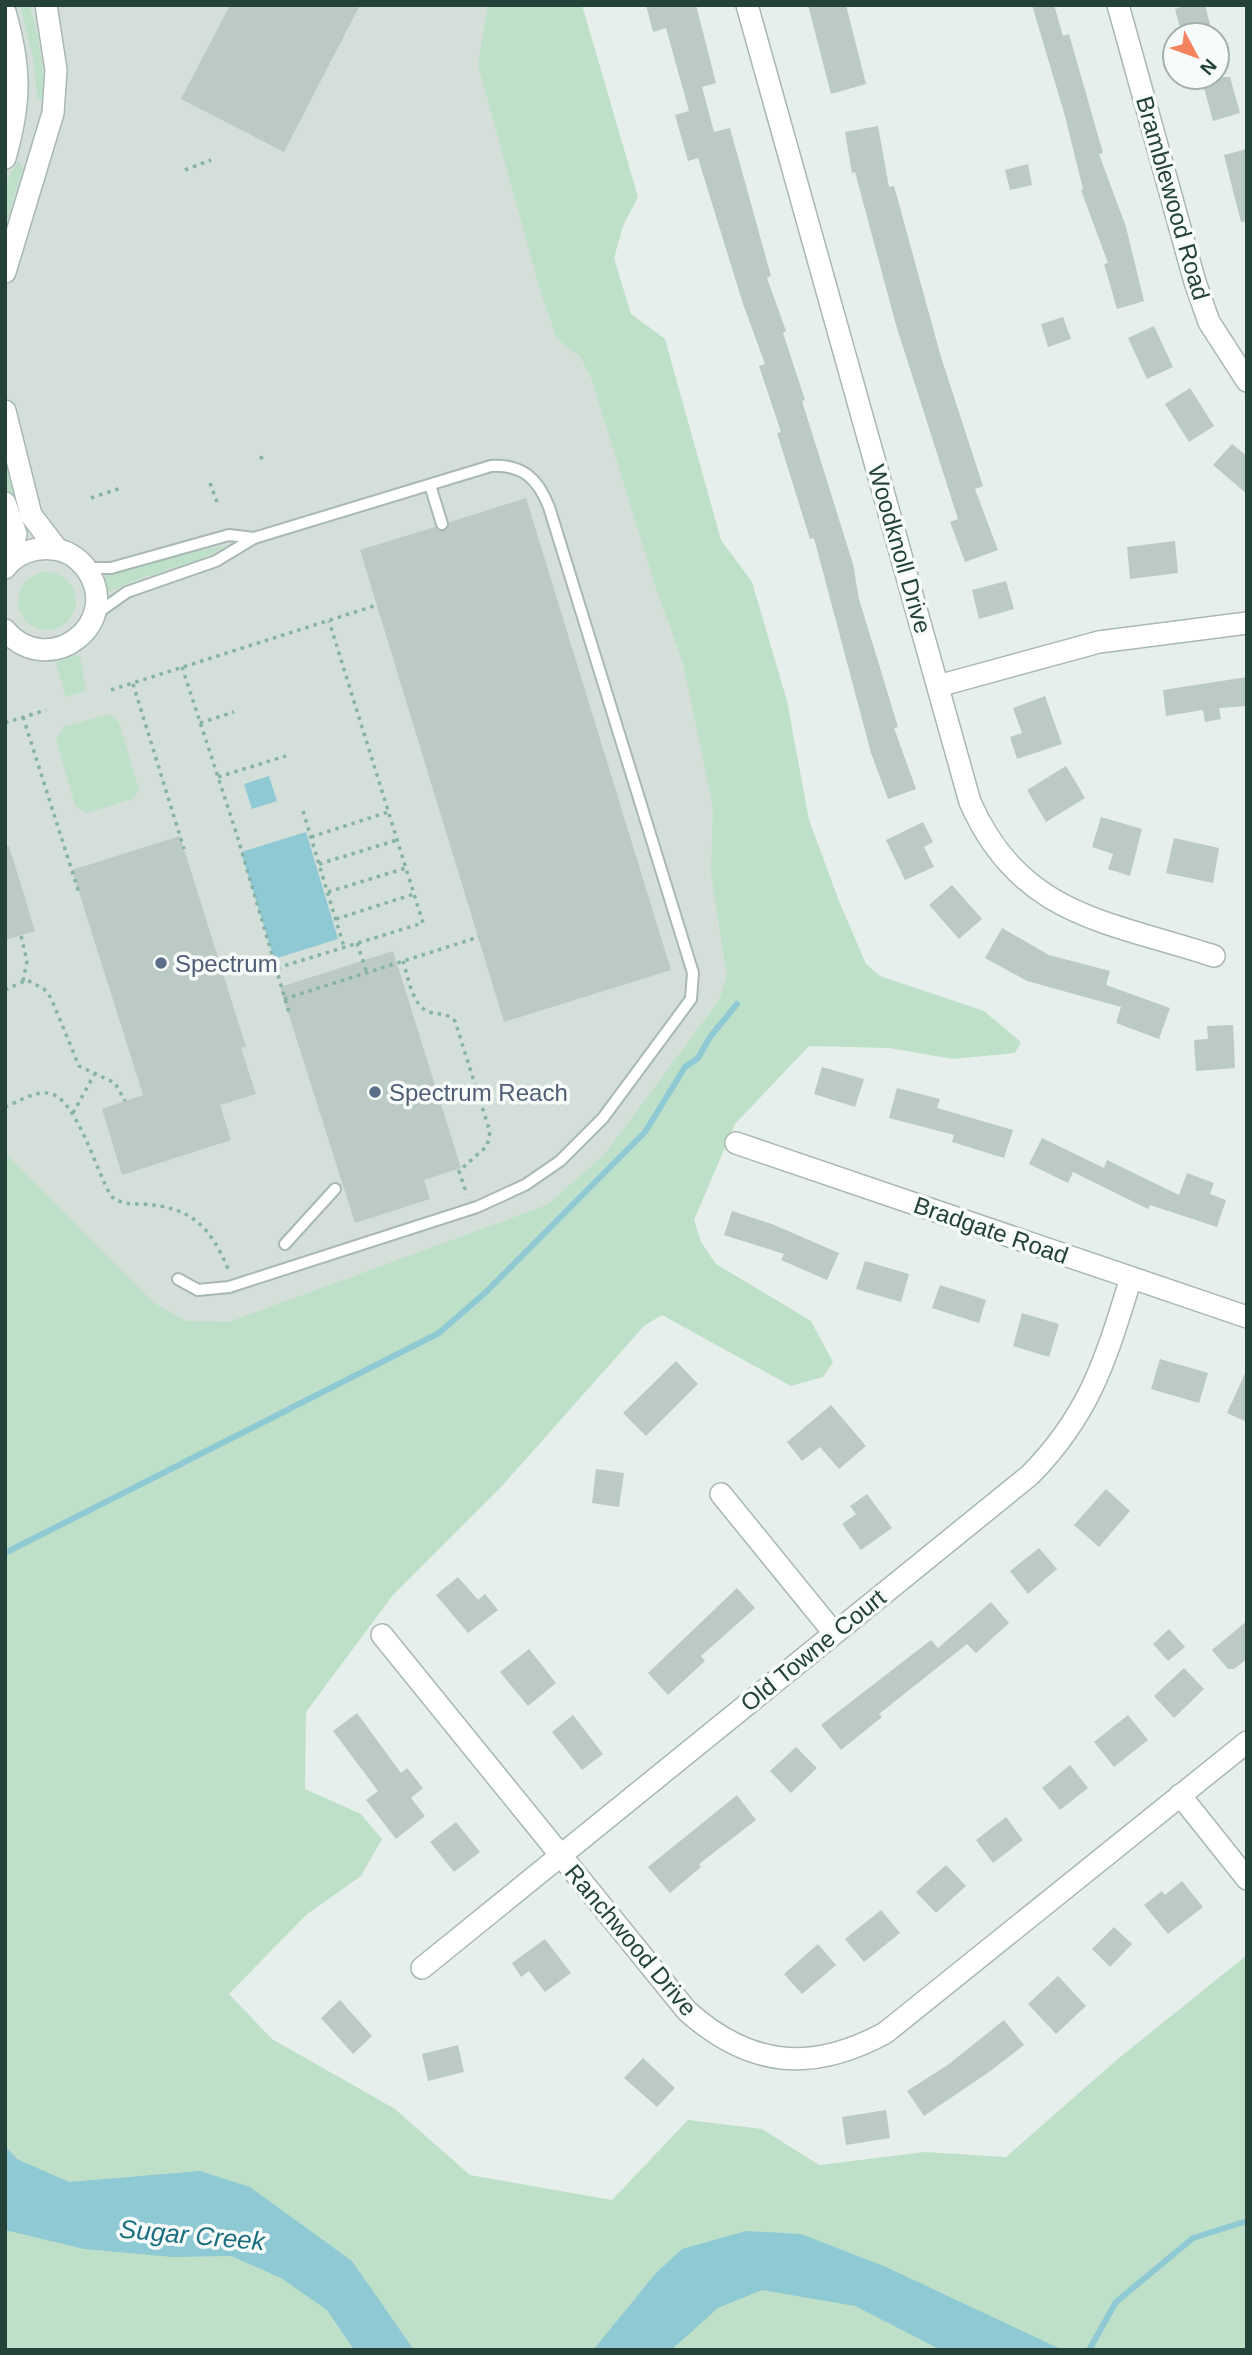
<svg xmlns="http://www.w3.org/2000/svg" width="1252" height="2355" viewBox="0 0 1252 2355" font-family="Helvetica,sans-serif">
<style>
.built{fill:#d4dfda}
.green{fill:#bfe0c8}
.water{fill:#8ec9d4}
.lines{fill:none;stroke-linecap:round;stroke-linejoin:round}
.stream{stroke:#8ec9d4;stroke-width:6}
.building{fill:#bbcac4}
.lane-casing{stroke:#a8b8b2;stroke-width:14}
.street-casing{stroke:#a8b8b2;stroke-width:24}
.path{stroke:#86b3a5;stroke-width:3.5;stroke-dasharray:3.5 5;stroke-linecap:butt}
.lane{stroke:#fff;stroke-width:10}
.street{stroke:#fff;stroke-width:21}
.service-dot{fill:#5c6f8a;stroke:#f7fbf9;stroke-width:2.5}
.labels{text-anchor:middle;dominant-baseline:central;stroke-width:7;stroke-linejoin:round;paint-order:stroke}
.street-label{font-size:24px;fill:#24423a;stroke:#f7fbf9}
.service-label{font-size:24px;fill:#4e5e75;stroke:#f7fbf9;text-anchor:start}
.water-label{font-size:26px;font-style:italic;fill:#1c6f80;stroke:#f7fbf9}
</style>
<rect width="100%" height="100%" fill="#e6efeb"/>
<polygon class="built" points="5,5 536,5 818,973 5,1888"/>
<g class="green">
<path d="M20 5H29C39 36 43 64 45 95L41 100 37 97 34 62Z"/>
<polygon points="488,5 582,5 638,197 623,226 614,258 631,314 665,339 721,540 752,582 787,701 809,820 839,901 866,964 880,976 984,1011 1021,1042 1015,1053 953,1059 889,1048 809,1046 735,1124 694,1220 701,1242 716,1264 811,1321 833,1362 823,1377 791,1386 662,1315 644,1326 503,1485 393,1595 306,1712 305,1789 361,1814 382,1839 361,1876 306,1915 229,1994 272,2039 395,2109 470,2175 612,2200 688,2120 762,2129 819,2165 925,2152 1006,2157 1119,2058 1247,1955 1247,2350 5,2350 5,1153 154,1303 186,1321 229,1322 547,1205 605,1154 719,1000 727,977 711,873 713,807 683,663 655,585 592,380 580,356 557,339 541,293 478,65"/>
<path d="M19 162 23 168 5 227C5 208 3 175 19 162Z"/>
<polygon points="5,447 20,512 18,513 5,486"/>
<polygon points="229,545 198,560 135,580 107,593 104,576 183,554"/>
<circle cx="47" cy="601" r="29"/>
<polygon points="75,655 80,656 86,691 66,697 56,663"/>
<polygon points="108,714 119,722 139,790 132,799 87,813 75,805 56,739 64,727"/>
</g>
<g class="water">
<polygon points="269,776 277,801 252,809 244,784"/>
<polygon points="306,832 338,939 274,959 241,852"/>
<polygon points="5,2146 17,2159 69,2182 200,2171 250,2187 352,2261 414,2350 354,2350 327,2310 281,2278 231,2256 173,2257 84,2249 5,2230"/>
<polygon points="746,2231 801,2234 886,2267 1063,2350 941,2350 855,2306 762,2290 718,2308 671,2350 593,2350 656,2273 682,2249"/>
</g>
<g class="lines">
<g class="stream">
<polyline points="5,1553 439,1333 486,1292 645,1132 685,1067 698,1058 710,1037 737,1004"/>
<polyline points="1089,2350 1116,2302 1193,2238 1247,2221"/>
</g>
</g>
<g class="building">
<polygon points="230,5 360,5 284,152 181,99"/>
<polygon points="646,5 696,5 716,83 702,87 714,132 730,128 771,276 767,278 786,331 783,333 805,400 802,401 853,564 859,599 898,727 894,728 916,789 888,799 871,753 814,538 810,539 777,433 781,432 759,366 765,364 743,304 698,158 688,161 675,115 689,111 666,28 653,32"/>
<polygon points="808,5 846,5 866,84 831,94"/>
<polygon points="1032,5 1054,5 1063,36 1069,34 1103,153 1099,154 1126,227 1144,301 1117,309 1104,264 1108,263 1081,190 1083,189 1065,116"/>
<polygon points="1188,5 1205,5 1213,35 1182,35 1175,9"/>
<polygon points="1201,77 1230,77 1240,113 1213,121"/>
<polygon points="878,126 889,187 894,186 941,357 983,486 975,489 998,550 965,562 950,522 958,519 896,325 855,172 852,173 845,132"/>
<polygon points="1247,149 1247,221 1241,222 1224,155"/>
<polygon points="1028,164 1032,185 1010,190 1005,170"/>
<polygon points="1063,317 1071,339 1048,347 1041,324"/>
<polygon points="1154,326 1173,367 1147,379 1128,338"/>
<polygon points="1190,388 1214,426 1189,442 1165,404"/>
<polygon points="1232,444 1247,456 1247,494 1213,465"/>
<polygon points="526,498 671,970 504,1022 360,550 435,527 445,531 450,522"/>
<polygon points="1175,541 1178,573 1130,579 1127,547"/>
<polygon points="1006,581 1014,609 979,619 972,590"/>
<polygon points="1247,677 1247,706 1219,708 1221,719 1205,722 1203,710 1166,716 1163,690"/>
<polygon points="1045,696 1062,744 1017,759 1010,737 1022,733 1013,708"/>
<polygon points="1066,766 1085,798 1046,822 1027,790"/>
<polygon points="1101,817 1142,829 1130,876 1108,869 1113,854 1092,847"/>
<polygon points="923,822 933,842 924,847 934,867 905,880 886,840"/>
<polygon points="180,836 246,1047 241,1048 256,1094 220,1105 231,1140 122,1175 102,1109 143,1095 72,870"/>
<polygon points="1174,838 1219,848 1213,883 1166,873"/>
<polygon points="5,846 9,846 35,931 5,940"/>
<polygon points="952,885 982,919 959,939 929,905"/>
<polygon points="1002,928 1049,955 1110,971 1106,985 1170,1008 1159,1039 1116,1023 1121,1007 1027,981 985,958"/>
<polygon points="393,951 461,1168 424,1180 430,1199 355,1223 280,987"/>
<polygon points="1233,1025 1235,1068 1196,1071 1194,1040 1208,1039 1207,1026"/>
<polygon points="822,1067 864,1079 855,1107 814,1094"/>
<polygon points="897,1088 940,1099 937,1108 1013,1130 1004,1158 952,1142 954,1135 889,1118"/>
<polygon points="1042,1138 1104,1168 1107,1160 1179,1195 1187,1173 1214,1183 1210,1194 1226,1200 1217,1227 1150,1205 1148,1209 1073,1172 1068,1183 1029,1164"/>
<polygon points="732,1211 772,1224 839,1253 827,1280 781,1260 784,1254 724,1235"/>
<polygon points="865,1261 909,1274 901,1302 856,1289"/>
<polygon points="940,1285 986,1300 979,1323 932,1308"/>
<polygon points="1022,1313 1059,1324 1049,1357 1013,1346"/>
<polygon points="1160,1359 1208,1373 1199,1403 1151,1389"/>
<polygon points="676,1361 698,1384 646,1436 623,1413"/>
<polygon points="1247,1369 1247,1422 1227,1413"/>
<polygon points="831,1405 866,1446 839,1469 820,1447 802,1461 787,1442"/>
<polygon points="596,1469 624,1473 619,1507 592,1503"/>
<polygon points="1106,1489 1130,1511 1099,1547 1074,1525"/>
<polygon points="867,1494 892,1528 861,1550 842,1524 856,1514 850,1506"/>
<polygon points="1039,1548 1057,1569 1028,1594 1010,1571"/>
<polygon points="458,1577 478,1600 485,1594 498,1610 468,1633 436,1595"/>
<polygon points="737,1588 755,1608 701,1656 705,1661 668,1695 648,1673"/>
<polygon points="991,1602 1009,1623 976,1653 967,1644 879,1714 882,1717 841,1750 821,1725 931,1640 938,1648"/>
<polygon points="1247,1621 1247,1659 1234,1669 1228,1669 1212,1650"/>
<polygon points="1169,1629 1185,1647 1168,1661 1153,1644"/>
<polygon points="529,1649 556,1683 528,1706 500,1672"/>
<polygon points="1184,1668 1204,1689 1174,1718 1154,1696"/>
<polygon points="357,1713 401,1773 407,1768 423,1788 411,1798 425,1816 396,1839 366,1800 378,1791 333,1731"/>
<polygon points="573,1715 603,1754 582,1770 552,1732"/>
<polygon points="1128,1715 1148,1740 1114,1767 1094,1742"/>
<polygon points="796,1747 817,1768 791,1793 770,1771"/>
<polygon points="1070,1765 1088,1788 1060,1810 1042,1788"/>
<polygon points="737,1795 756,1820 699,1864 701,1867 670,1893 648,1867"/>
<polygon points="1006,1817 1023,1840 993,1863 976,1840"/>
<polygon points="456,1822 480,1852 454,1872 430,1842"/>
<polygon points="946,1865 966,1886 936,1913 916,1892"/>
<polygon points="1182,1881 1203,1907 1168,1934 1144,1905 1162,1891 1165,1895"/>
<polygon points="881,1910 900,1933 864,1962 845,1939"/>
<polygon points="1114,1927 1132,1944 1110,1967 1092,1949"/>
<polygon points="545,1939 571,1973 545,1992 529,1971 521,1977 512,1963"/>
<polygon points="818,1944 836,1965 802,1994 784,1974"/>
<polygon points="1058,1976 1086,2006 1056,2034 1028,2004"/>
<polygon points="340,2000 372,2036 353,2054 321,2018"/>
<polygon points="1004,2020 1024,2045 989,2072 924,2116 907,2091 949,2064"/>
<polygon points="458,2045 464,2072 428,2081 422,2054"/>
<polygon points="643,2058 675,2088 657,2107 624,2078"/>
<polygon points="886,2110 890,2138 846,2145 842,2117"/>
</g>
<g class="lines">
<g class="lane-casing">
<g id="lane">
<polyline points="430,485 442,524"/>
<polyline points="86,568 111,568 229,535 254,538"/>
<path d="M96 614 127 592 216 561 254 538 491 466C523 464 538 479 549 507L693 973 691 999 603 1118 560 1161 525 1185 477 1207 229 1287 198 1290 178 1279"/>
<polyline points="285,1244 335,1189"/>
</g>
</g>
<g class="street-casing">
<g id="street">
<path d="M747 5 970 802C1020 916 1107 921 1214 956"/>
<polyline points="1118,5 1195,282 1209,322 1247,381"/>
<path d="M5 12C21 68 21 102 5 158"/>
<polyline points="5,272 53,113 56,70 46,5"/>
<polyline points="5,411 31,515 57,549"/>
<polyline points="5,503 16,534 8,564"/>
<path d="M5 568C16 553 35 547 53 549 65 550 77 557 85 567 126 621 50 682 5 630"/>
<polyline points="938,686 1099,642 1247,623"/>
<polyline points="736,1143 1247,1317"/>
<polyline points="721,1494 834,1633"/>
<path d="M382 1635 687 2011C750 2067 811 2073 885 2033L1247 1742"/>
<polyline points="1180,1795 1247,1879"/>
<path d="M422 1968 1030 1475C1091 1413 1106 1358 1131 1278"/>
</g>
</g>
<g class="path">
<polyline points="185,170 211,160"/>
<polyline points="261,456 263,464"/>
<polyline points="210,483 217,502"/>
<polyline points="91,498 121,488"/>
<polyline points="182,667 236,832 290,1016"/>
<polyline points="133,684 184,849"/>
<polyline points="111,690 377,605"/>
<polyline points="23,717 79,893"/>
<polyline points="5,723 46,710"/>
<polyline points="200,723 234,712"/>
<polyline points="218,777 286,756"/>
<polyline points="303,811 344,947"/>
<polyline points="311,837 388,812"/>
<polyline points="319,864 397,840"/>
<polyline points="328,892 406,868"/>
<polyline points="336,919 414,894"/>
<polyline points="21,936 27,961 23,981"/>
<polyline points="357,943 367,973"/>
<path d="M403 961C408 976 412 1006 429 1012 439 1015 446 1012 455 1021L490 1132 487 1146 459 1171 467 1195"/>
<polyline points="277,968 423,923 329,621"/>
<polyline points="5,990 27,980 44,989 51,998 79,1066 115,1083 125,1101"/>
<polyline points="284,999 479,937"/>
<path d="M5 1107C18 1102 37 1089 52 1094 77 1102 97 1172 111 1196 121 1204 130 1204 142 1204 192 1207 210 1226 229 1271"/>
<polyline points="73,1113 94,1075"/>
</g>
<use href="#lane" class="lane"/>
<use href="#street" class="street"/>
</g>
<g class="service-dot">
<circle cx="161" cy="963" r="7"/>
<circle cx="375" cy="1092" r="7"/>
</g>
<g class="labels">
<g class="street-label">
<text transform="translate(1173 198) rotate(74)">Bramblewood Road</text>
<text transform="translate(900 549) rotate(74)">Woodknoll Drive</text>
<text transform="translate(991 1230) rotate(19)">Bradgate Road</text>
<text transform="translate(813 1650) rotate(-39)">Old Towne Court</text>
<text transform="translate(631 1940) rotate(50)">Ranchwood Drive</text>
</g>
<g class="service-label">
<text x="175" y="963">Spectrum</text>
<text x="389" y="1092">Spectrum Reach</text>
</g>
<g class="water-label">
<text transform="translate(192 2235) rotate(5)">Sugar Creek</text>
</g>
</g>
<rect width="1252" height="2355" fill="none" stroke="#24423a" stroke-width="14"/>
<g transform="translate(1196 56) rotate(131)"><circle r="33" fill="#f7fbf9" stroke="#a3b1ad" stroke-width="2"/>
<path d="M0-5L12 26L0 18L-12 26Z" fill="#f4845f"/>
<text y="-10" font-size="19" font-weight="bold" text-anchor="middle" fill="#24423a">N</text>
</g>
</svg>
